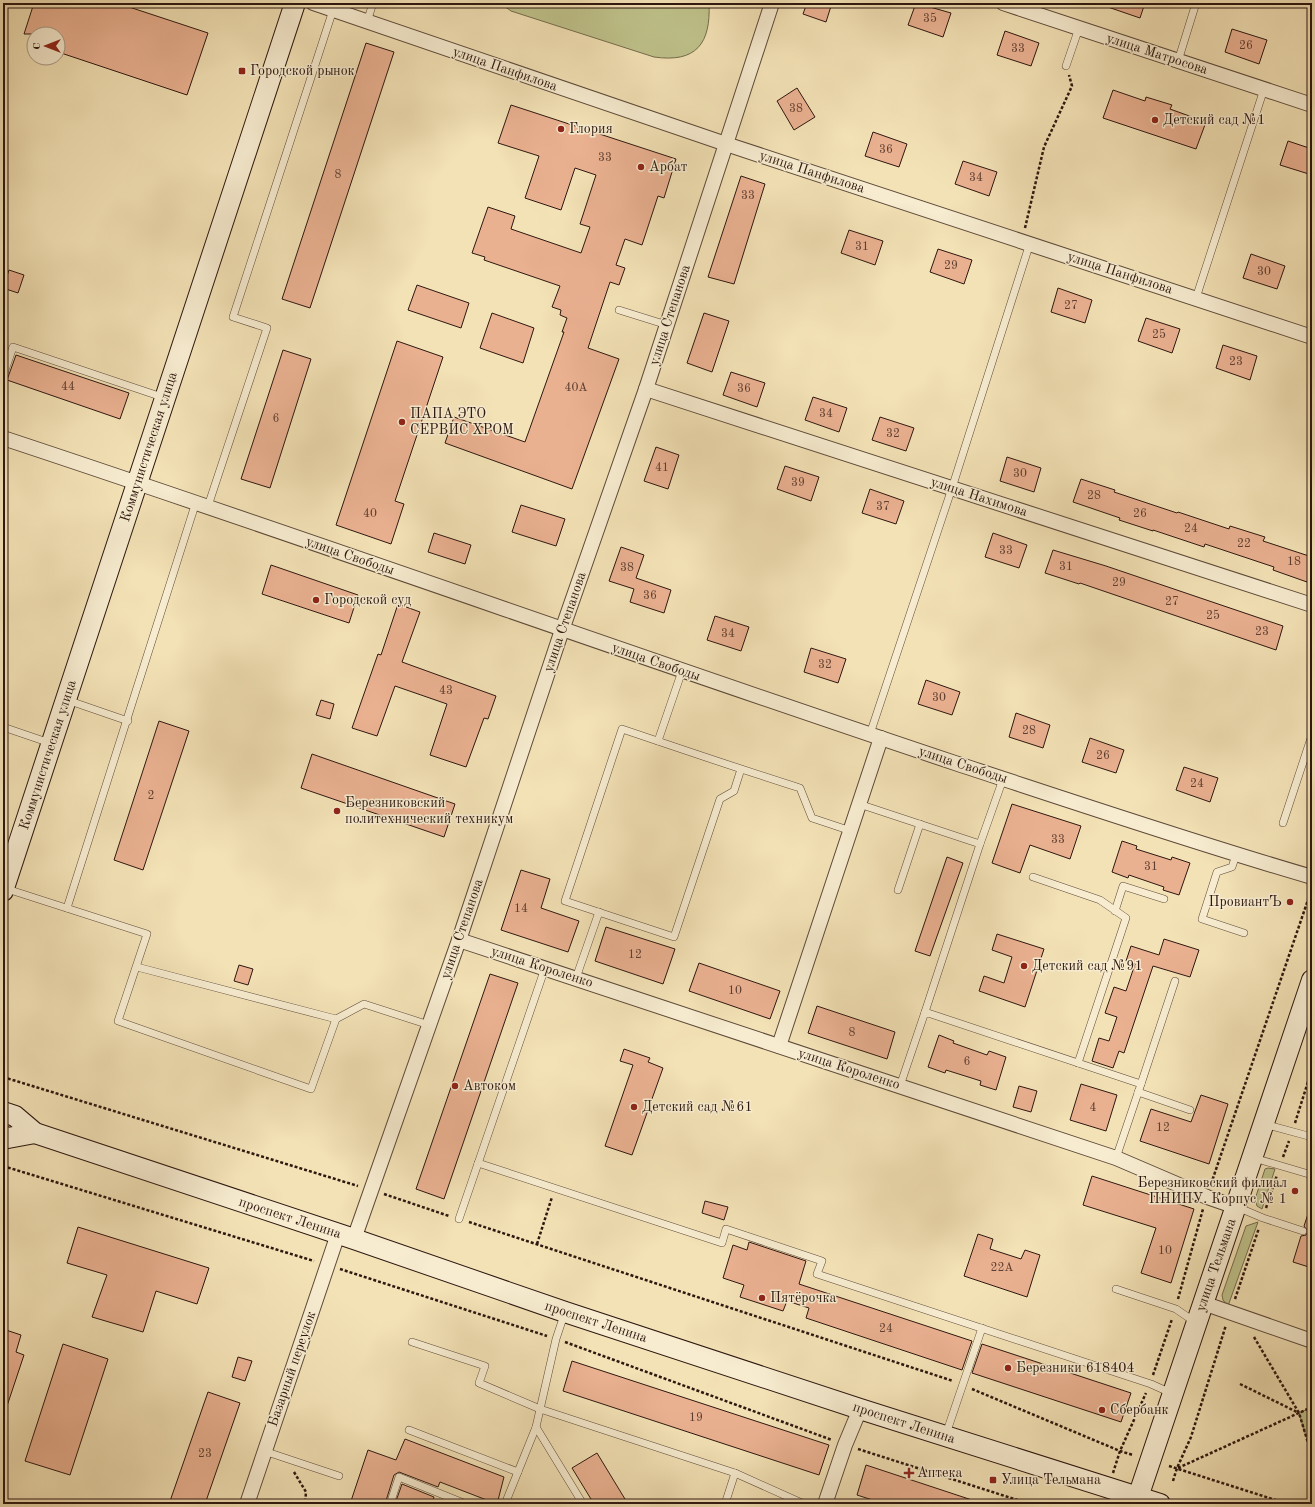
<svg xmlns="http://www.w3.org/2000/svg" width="1315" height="1507" viewBox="0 0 1315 1507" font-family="'Old Standard TT',serif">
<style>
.green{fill:#bfc28b;stroke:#766c4d}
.building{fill:#eab191;stroke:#2d170f}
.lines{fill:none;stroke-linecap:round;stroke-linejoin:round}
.lane-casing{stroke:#5e4a39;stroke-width:8}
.street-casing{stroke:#5e4a39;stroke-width:16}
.secondary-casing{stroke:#2d170f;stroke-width:22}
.path{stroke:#2d170f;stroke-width:2.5;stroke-dasharray:3 2;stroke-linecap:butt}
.lane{stroke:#f7ecd0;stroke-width:7}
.street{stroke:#f7ecd0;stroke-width:14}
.secondary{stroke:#f7ecd0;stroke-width:20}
.poi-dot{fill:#8f2418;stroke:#f7ecd0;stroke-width:1.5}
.labels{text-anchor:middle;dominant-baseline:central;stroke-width:3;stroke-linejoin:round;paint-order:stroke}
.number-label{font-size:12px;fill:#5c3e30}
.street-label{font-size:14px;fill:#2d170f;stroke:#f7ecd0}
.poi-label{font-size:14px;fill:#2d170f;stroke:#f7ecd0;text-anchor:start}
</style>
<rect width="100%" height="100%" fill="#f3e2b6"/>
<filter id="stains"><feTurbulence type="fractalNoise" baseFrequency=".005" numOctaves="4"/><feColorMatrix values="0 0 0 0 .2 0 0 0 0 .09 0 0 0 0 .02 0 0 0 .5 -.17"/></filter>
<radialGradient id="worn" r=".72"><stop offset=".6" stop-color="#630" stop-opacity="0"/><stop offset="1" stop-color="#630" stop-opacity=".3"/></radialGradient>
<g class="green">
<path d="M500 3H709C711 44 696 63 654 57L511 11Z"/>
<polygon points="1268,1168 1275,1169 1262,1209 1257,1206 1255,1199 1265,1169"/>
<polygon points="1258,1222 1228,1306 1223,1300 1222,1295 1246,1226"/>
<polygon points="1312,1407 1312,1456 1299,1413"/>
</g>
<g class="building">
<polygon points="34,3 117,3 208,33 187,95 58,52 58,34 24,34"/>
<polygon points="807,3 832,3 826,22 803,14"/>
<polygon points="916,3 951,13 943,37 908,25"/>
<polygon points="1102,3 1145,3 1140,18 1102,5"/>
<polygon points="1232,29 1267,40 1259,64 1225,52"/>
<polygon points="1005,31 1039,43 1031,66 997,55"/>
<polygon points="366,43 394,52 310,308 282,299"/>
<polygon points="797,88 815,117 794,130 777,101"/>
<polygon points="1113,90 1145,101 1146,97 1172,105 1170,109 1206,122 1196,149 1103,118"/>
<polygon points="511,105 676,159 664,198 658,196 642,245 625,239 616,265 625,268 619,285 610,282 588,348 619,359 572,489 445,443 454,417 525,442 564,332 562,332 567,318 560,315 561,310 552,307 560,286 484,260 485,257 472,253 488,207 515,216 511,229 581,253 590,227 580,224 596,175 575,168 561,210 525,198 539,156 498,143"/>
<polygon points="873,132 907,144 899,167 865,156"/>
<polygon points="1288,141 1312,149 1312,175 1280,165"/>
<polygon points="963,161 997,172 989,196 955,184"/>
<polygon points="741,176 765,184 734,284 708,277"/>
<polygon points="849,230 883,241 875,265 841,253"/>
<polygon points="938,249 972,260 964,284 930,272"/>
<polygon points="1251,254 1285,266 1277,289 1243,278"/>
<polygon points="9,270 24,275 18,293 3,288"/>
<polygon points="417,285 469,303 461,328 408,310"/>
<polygon points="1058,288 1092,300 1085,323 1051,312"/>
<polygon points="492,313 534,328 523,363 480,348"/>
<polygon points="704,313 729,321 712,372 687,363"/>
<polygon points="1146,318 1180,329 1172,353 1138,341"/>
<polygon points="397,341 443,357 395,501 404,504 391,544 336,525"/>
<polygon points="1223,345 1257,356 1250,380 1216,368"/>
<polygon points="283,350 311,359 270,488 241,479"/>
<polygon points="16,355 129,393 120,419 7,380"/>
<polygon points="731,372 765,383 757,407 723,395"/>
<polygon points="813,397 847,408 839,432 805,420"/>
<polygon points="880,417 914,428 906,451 872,440"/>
<polygon points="656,447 679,455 668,489 644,481"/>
<polygon points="1007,457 1041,468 1034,492 1000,481"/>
<polygon points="785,466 819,477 811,501 777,489"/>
<polygon points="1081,479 1115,490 1114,492 1177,513 1178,512 1229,529 1230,526 1265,537 1263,541 1312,557 1312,567 1307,582 1273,570 1274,567 1205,544 1204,547 1153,530 1153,531 1119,520 1120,518 1073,502"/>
<polygon points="870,489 904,501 896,524 862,513"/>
<polygon points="521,505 565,519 556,546 512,532"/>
<polygon points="434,533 471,545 465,564 428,552"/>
<polygon points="993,533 1027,545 1019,568 985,557"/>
<polygon points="621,547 644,555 636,578 671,590 664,613 630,602 634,589 609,581"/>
<polygon points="1053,550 1106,566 1283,626 1276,650 1080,583 1079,584 1045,573"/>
<polygon points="271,565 358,595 349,623 262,594"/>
<polygon points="398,604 420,612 402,662 496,696 488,719 484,718 466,767 430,755 447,704 395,686 377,736 352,728 378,654 381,655"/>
<polygon points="715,616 749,627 741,651 707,640"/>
<polygon points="811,648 846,659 838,683 804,672"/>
<polygon points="926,680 960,692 952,715 918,704"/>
<polygon points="321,700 334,704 330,719 316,715"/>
<polygon points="1016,713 1050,725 1043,748 1009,737"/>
<polygon points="159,721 189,731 143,870 114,860"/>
<polygon points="1090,738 1124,750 1116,773 1082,762"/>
<polygon points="312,754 455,804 444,837 301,788"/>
<polygon points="1184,767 1218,778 1210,802 1176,790"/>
<polygon points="1012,804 1081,826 1070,859 1030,845 1020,873 992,863"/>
<polygon points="1122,841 1137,846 1136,849 1171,860 1172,857 1190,863 1179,895 1163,890 1164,887 1129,875 1128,878 1112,872"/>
<polygon points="947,857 963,863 930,956 915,951"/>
<polygon points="521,870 550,879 541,908 579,921 568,952 501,930"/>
<polygon points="606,927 675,949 663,984 595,961"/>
<polygon points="997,934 1044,949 1025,1007 979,991 984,976 1004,983 1012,957 992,950"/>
<polygon points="1164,939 1199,950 1190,977 1153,966 1124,1053 1119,1051 1113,1068 1092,1061 1099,1038 1109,1041 1117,1017 1105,1013 1114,987 1126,991 1135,964 1126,961 1131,946 1159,955"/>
<polygon points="699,963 780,991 770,1019 689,991"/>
<polygon points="239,965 253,969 248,985 234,981"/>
<polygon points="490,974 518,983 444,1199 416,1189"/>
<polygon points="817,1006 895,1032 887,1059 808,1033"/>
<polygon points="939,1035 954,1041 953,1043 987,1055 989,1051 1006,1057 996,1090 980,1085 981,1081 946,1070 945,1073 928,1067"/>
<polygon points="624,1049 650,1058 648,1062 663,1068 632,1155 605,1146 633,1065 620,1061"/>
<polygon points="1081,1084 1117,1095 1106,1131 1070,1120"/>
<polygon points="1019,1086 1037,1091 1031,1112 1013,1107"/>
<polygon points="1201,1095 1228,1104 1209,1164 1140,1141 1151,1109 1191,1122"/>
<polygon points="1092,1176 1194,1209 1171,1283 1141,1273 1156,1228 1083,1205"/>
<polygon points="705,1201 728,1207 724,1220 702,1213"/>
<polygon points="1309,1211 1312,1211 1312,1268 1293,1262 1301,1236 1306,1235 1308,1232 1304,1226"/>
<polygon points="78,1227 209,1268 197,1304 156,1291 143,1332 92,1317 107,1275 67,1263"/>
<polygon points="978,1234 993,1239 990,1249 1021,1259 1025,1250 1040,1255 1027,1297 964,1276"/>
<polygon points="749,1242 806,1261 799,1284 972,1341 962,1370 806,1318 809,1308 787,1301 783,1311 740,1297 744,1285 723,1278 733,1245 747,1250"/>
<polygon points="3,1329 21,1335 16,1352 24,1355 5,1412 3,1412"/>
<polygon points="63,1344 108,1359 70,1475 25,1461"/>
<polygon points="982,1344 1131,1393 1121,1422 972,1373"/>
<polygon points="238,1357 252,1361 245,1381 232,1377"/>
<polygon points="572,1361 829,1445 819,1475 563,1391"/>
<polygon points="208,1392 240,1403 205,1504 169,1504"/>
<polygon points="405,1439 504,1477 497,1504 440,1482 438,1487 399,1472 394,1475 385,1504 350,1504 368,1450 396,1460"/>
<polygon points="597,1453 628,1504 594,1504 572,1468"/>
<polygon points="866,1465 978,1502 977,1504 885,1504 857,1495"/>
<polygon points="402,1484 434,1497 432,1504 395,1504"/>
</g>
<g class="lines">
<g class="lane-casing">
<g id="lane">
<polyline points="367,22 373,3"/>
<polyline points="1178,61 1196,3"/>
<polyline points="1066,66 1079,28"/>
<polyline points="1196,298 1264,89"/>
<polyline points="619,310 667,325"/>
<polyline points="3,376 13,347 165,398"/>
<polyline points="208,506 267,328 233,317 333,10"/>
<polyline points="67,700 128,721"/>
<polyline points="3,727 50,743"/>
<polyline points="870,734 952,488 1030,243"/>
<polyline points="658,741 682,671"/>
<path d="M741 769 734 791 720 799 674 937 565 901 622 729C681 749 740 769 800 788L812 818 851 831"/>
<polyline points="859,804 980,844 1003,779"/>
<polyline points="1283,823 1312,735"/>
<polyline points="1236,855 1232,867 1217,872 1202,919 1244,933"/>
<polyline points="1033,877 1100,900 1126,918 1078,1063"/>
<polyline points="4,888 147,934 118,1021 311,1089 336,1019 364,1004 429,1025"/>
<polyline points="898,890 920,824"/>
<path d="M67 908C111 773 152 637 196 502"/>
<polyline points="1115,911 1123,886 1164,899"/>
<polyline points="137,967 336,1019"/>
<polyline points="576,978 599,912"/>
<polyline points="925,1012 980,844"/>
<polyline points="1141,1084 1175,981"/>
<polyline points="900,1086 925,1012 1141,1084 1116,1158"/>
<polyline points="1138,1092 1190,1110"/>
<polyline points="1264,1124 1312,1137"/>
<polyline points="1254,1158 1312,1175"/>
<polyline points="478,1163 722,1243 726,1229 822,1261 817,1274 1151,1384 1171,1393"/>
<polyline points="1237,1207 1263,1218 1303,1231"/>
<polyline points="459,1219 545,968"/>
<polyline points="1116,1289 1176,1309 1195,1322"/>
<polyline points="565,1312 556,1339 536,1427 583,1504"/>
<polyline points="412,1342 485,1366 479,1383 540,1409 735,1473 804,1504"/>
<polyline points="409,1430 518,1472"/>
<polyline points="946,1434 982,1328"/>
<polyline points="264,1451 339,1476"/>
<polyline points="390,1504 399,1477 466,1504"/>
<polyline points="505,1504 536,1427"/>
<polyline points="725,1504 735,1473"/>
</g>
</g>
<g class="street-casing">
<g id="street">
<polyline points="313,3 726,144 1312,337"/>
<polyline points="1003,3 1312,105"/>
<polyline points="646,389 1312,605"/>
<path d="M3 438C321 543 637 657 955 763 1074 802 1192 842 1312 877"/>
<polyline points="459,940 1116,1158 1207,1197 1236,1207"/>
<polyline points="779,1046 881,738"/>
<polyline points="354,1239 459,940 562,630 646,389 772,3"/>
<polyline points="1203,1303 1312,1341"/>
<polyline points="247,1504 338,1234"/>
<polyline points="825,1504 845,1445 860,1409"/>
</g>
</g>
<g class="secondary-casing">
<g id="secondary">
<polyline points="3,891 295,3"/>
<polyline points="3,1112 15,1116 35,1133 354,1239 565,1312 860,1409 1160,1504"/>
<polyline points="3,1136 8,1138 35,1133"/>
<polyline points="1138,1497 1312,980"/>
</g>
</g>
<g class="path">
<polyline points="1025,228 1044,147 1072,86 1069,75"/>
<polyline points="3,1077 358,1186"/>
<polyline points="1295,1123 1312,1069"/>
<polyline points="1283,1157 1289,1141"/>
<polyline points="3,1166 314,1261"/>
<polyline points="1211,1184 1311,891"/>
<polyline points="384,1194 449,1216"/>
<polyline points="1266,1208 1277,1175"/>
<polyline points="469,1222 953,1381"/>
<polyline points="537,1244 552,1197"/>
<polyline points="340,1269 547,1336"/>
<polyline points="1178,1299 1203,1209"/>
<polyline points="1235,1299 1259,1228"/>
<polyline points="1254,1337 1299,1413 1312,1456"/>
<polyline points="565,1342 832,1440"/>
<polyline points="1153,1375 1172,1319"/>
<polyline points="1240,1384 1299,1413"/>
<polyline points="972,1389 1120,1451 1133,1455"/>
<polyline points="858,1449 1030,1504"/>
<polyline points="1169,1466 1288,1504"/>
<polyline points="1178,1468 1312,1407"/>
<polyline points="294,1472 306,1492 305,1504"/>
<polyline points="1113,1473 1120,1451 1146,1393"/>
<polyline points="1173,1481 1177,1468 1191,1437 1226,1325"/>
</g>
<use href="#lane" class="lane"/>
<use href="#street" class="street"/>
<use href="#secondary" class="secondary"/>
</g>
<g class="poi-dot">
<rect x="238" y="67" width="8" height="8" rx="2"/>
<circle cx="1155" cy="120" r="4"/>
<circle cx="561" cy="129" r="4"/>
<circle cx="641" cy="167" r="4"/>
<circle cx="402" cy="422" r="4"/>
<circle cx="316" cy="600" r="4"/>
<circle cx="337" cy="811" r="4"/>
<circle cx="1290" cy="902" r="4"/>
<circle cx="1024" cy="966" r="4"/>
<circle cx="455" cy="1086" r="4"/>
<circle cx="634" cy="1107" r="4"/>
<circle cx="1295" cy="1191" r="4"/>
<circle cx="762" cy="1298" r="4"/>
<circle cx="1008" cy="1368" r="4"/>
<circle cx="1102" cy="1410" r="4"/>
<path d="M907 1467h4v4h4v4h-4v4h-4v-4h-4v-4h4z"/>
<rect x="989" y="1476" width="8" height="8" rx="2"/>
</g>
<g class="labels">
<g class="number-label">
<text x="930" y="19">35</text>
<text x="1246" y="46">26</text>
<text x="1018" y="49">33</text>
<text x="796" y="109">38</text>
<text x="886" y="150">36</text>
<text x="605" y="158">33</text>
<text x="338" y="175">8</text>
<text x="976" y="178">34</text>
<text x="748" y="196">33</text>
<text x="862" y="247">31</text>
<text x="951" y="266">29</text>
<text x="1264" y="272">30</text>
<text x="1071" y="306">27</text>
<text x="1159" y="335">25</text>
<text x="1236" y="362">23</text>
<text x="68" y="387">44</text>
<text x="576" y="388">40А</text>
<text x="744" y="389">36</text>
<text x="826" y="414">34</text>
<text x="276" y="419">6</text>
<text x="893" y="434">32</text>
<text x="662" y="468">41</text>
<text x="1020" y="474">30</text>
<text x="798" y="483">39</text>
<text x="1094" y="496">28</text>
<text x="883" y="507">37</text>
<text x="370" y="514">40</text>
<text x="1140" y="514">26</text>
<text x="1191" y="529">24</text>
<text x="1244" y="544">22</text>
<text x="1006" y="551">33</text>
<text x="1294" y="562">18</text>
<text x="1066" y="567">31</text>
<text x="627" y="568">38</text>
<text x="1119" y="583">29</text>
<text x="650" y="596">36</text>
<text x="1172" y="602">27</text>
<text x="1213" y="616">25</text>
<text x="1262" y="632">23</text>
<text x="728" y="634">34</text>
<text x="825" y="665">32</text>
<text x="446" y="691">43</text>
<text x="939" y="698">30</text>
<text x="1029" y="731">28</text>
<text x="1103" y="756">26</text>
<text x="1197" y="784">24</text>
<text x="151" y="796">2</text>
<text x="1058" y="840">33</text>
<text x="1151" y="867">31</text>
<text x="521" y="909">14</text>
<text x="635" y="955">12</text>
<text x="735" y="991">10</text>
<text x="852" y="1033">8</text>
<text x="967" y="1062">6</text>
<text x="1093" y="1108">4</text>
<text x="1163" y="1128">12</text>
<text x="1165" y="1251">10</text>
<text x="1002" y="1268">22А</text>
<text x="886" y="1329">24</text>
<text x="696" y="1418">19</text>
<text x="205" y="1454">23</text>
</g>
<g class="street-label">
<text transform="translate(1157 54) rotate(18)">улица Матросова</text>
<text transform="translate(505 69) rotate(19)">улица Панфилова</text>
<text transform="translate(812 172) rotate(18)">улица Панфилова</text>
<text transform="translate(1120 273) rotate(18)">улица Панфилова</text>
<text transform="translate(670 315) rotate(-72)">улица Степанова</text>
<text transform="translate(149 447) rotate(-72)">Коммунистическая улица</text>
<text transform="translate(979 497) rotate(18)">улица Нахимова</text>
<text transform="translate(350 556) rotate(19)">улица Свободы</text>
<text transform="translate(565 622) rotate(-71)">улица Степанова</text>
<text transform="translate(656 662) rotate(19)">улица Свободы</text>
<text transform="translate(48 755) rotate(-72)">Коммунистическая улица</text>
<text transform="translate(963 765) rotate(18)">улица Свободы</text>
<text transform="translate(462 929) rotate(-71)">улица Степанова</text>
<text transform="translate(542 967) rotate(18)">улица Короленко</text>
<text transform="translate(849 1069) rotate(18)">улица Короленко</text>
<text transform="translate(290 1218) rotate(18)">проспект Ленина</text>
<text transform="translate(1216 1265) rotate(-71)">улица Тельмана</text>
<text transform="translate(596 1322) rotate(18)">проспект Ленина</text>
<text transform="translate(292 1369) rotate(-71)">Базарный переулок</text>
<text transform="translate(904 1423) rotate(18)">проспект Ленина</text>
</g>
<g class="poi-label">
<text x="250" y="71">Городской рынок</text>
<text x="1163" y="120">Детский сад №1</text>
<text x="569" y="129">Глория</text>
<text x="649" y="167">Арбат</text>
<text x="410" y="414">ПАПА ЭТО<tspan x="410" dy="16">СЕРВИС ХРОМ</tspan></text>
<text x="324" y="600">Городской суд</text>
<text x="345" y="803">Березниковский<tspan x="345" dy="16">политехнический техникум</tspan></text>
<text x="1282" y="902" text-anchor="end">ПровиантЪ</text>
<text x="1032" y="966">Детский сад №91</text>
<text x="463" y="1086">Автоком</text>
<text x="642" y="1107">Детский сад №61</text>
<text x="1287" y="1183" text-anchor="end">Березниковский филиал<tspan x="1287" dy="16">ПНИПУ. Корпус № 1</tspan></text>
<text x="770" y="1298">Пятёрочка</text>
<text x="1016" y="1368">Березники 618404</text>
<text x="1110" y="1410">Сбербанк</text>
<text x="917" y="1473">Аптека</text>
<text x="1001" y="1480">Улица Тельмана</text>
</g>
</g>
<rect width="1315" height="1507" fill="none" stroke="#f3e2b6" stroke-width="16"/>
<rect x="4" y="4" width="1307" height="1499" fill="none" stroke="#2d170f" stroke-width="2"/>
<rect x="8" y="8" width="1299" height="1491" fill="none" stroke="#2d170f"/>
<g transform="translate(46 46) rotate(270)"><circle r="19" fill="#f7ecd0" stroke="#a69783"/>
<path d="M0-3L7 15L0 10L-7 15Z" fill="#8f2418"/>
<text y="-6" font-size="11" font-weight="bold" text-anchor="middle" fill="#2d170f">С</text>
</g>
<rect width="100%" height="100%" filter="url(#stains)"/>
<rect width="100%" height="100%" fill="url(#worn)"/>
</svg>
